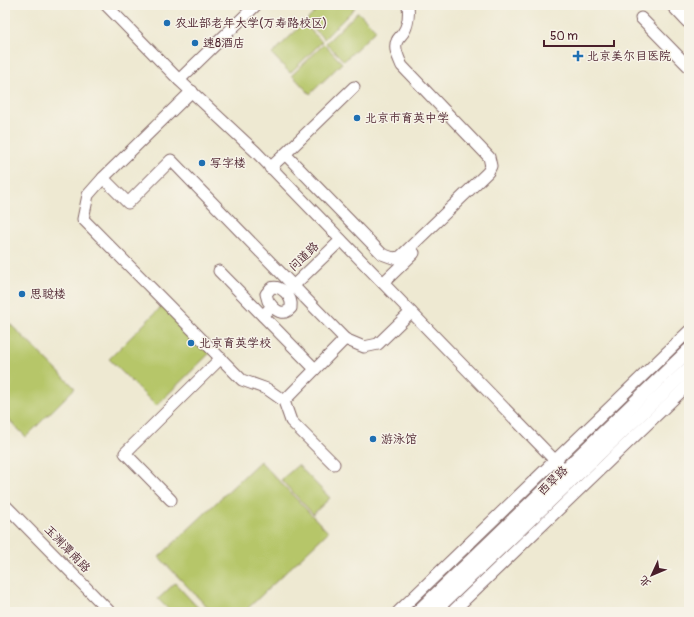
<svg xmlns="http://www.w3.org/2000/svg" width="694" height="617" viewBox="0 0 694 617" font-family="Pangolin,'LXGW WenKai TC',sans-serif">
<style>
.grass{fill:#b6c669;stroke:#80724a}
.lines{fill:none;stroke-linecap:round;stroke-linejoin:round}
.minor-casing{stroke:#836665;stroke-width:13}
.major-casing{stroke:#836665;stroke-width:15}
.highway-casing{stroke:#836665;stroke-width:18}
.minor{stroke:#fff;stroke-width:11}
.major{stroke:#fff;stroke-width:13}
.highway{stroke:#fff;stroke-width:16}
.poi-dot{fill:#1f6fb2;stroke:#f7f3e8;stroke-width:1.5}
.labels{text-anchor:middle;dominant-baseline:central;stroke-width:3;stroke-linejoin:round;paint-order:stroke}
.poi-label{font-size:12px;fill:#4a1f2b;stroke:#f7f3e8;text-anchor:start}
.street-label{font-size:12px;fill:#4a1f2b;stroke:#f7f3e8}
</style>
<rect width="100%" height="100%" fill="#f7f3e8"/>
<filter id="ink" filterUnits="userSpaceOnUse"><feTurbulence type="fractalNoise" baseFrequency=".025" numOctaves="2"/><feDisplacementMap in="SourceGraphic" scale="8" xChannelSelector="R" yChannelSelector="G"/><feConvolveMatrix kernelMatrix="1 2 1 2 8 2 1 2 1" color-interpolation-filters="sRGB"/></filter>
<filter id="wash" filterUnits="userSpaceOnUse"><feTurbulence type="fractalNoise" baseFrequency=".012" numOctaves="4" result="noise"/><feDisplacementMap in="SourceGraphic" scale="16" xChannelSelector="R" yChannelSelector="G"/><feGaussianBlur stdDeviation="0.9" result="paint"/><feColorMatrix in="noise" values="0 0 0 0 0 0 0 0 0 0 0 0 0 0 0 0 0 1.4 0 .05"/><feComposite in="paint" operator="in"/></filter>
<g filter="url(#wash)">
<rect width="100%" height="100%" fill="#eee9d2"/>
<g class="grass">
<polygon points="322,5 352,5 355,8 324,39 306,21"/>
<polygon points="358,12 376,30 344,61 326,43"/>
<polygon points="304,23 322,42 290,73 272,54"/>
<polygon points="324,44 342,63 310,94 292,75"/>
<polygon points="164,304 211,352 156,406 109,359"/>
<polygon points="5,319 75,388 26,437 5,416"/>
<polygon points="260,461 328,532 244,612 212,612 159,557"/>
<polygon points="298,465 330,498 313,514 281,480"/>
<polygon points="175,583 202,612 171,612 158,599"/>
</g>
</g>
<g filter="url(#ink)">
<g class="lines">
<g class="minor-casing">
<g id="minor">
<polyline points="106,5 179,80 256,152 570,476"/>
<polyline points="641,18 689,67"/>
<polyline points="179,80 256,5"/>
<polyline points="285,154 354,87"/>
<path d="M270 168 285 154 382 254 393 258 400 257 488 172 491 166 489 157 402 66C399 59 393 48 397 41 398 38 401 36 403 33 408 26 409 14 408 5"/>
<polyline points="103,178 192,91"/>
<polyline points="219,271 315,369"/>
<polyline points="383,283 414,253"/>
<polyline points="289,290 341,240"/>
<path d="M263 316 272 306C278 313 285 315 291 308 293 297 281 284 271 288L266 294 268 301 272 306"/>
<polyline points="345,339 364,347 378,344 411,312"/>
<polyline points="284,401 345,339 171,160 128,203 103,178 88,195 83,219 242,380 267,389 284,401 291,421 334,464"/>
<polyline points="171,500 125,453 221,358"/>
<polyline points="5,505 110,612"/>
<polyline points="398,612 689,331"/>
<polyline points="452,612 689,384"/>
</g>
</g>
<g class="major-casing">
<g id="major">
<polyline points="418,612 689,350"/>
<polyline points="433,612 689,368"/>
</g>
</g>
<g class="highway-casing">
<polyline id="highway" points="675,5 689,20"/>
</g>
<use href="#minor" class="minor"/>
<use href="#major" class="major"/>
<use href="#highway" class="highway"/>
</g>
</g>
<g class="poi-dot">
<circle cx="167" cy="23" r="4"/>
<circle cx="195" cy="43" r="4"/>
<path d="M576 50h4v4h4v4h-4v4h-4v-4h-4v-4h4z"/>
<circle cx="357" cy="118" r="4"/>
<circle cx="202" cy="163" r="4"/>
<circle cx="22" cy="294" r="4"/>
<circle cx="191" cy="343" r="4"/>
<circle cx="373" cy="439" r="4"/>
</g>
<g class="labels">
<g class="poi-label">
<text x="175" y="23">农业部老年大学(万寿路校区)</text>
<text x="203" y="43">速8酒店</text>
<text x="587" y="56">北京美尔目医院</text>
<text x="365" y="118">北京市育英中学</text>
<text x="210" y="163">写字楼</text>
<text x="30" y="294">思聪楼</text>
<text x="199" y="343">北京育英学校</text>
<text x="381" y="439">游泳馆</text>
</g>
<g class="street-label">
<text transform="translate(304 257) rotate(-44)">问道路</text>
<text transform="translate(553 481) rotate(-44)">西翠路</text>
<text transform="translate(67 549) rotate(46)">玉渊潭南路</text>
</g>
</g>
<rect width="694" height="617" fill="none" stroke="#f7f3e8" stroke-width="20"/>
<g transform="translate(652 575) rotate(226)" stroke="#f7f3e8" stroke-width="3" paint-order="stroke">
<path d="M0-3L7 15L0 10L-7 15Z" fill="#4a1f2b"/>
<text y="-6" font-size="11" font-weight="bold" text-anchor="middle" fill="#4a1f2b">北</text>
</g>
<path d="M544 40v6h70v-6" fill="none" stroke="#4a1f2b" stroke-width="2"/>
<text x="550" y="40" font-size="12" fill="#4a1f2b" stroke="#f7f3e8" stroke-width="3" paint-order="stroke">50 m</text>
</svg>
